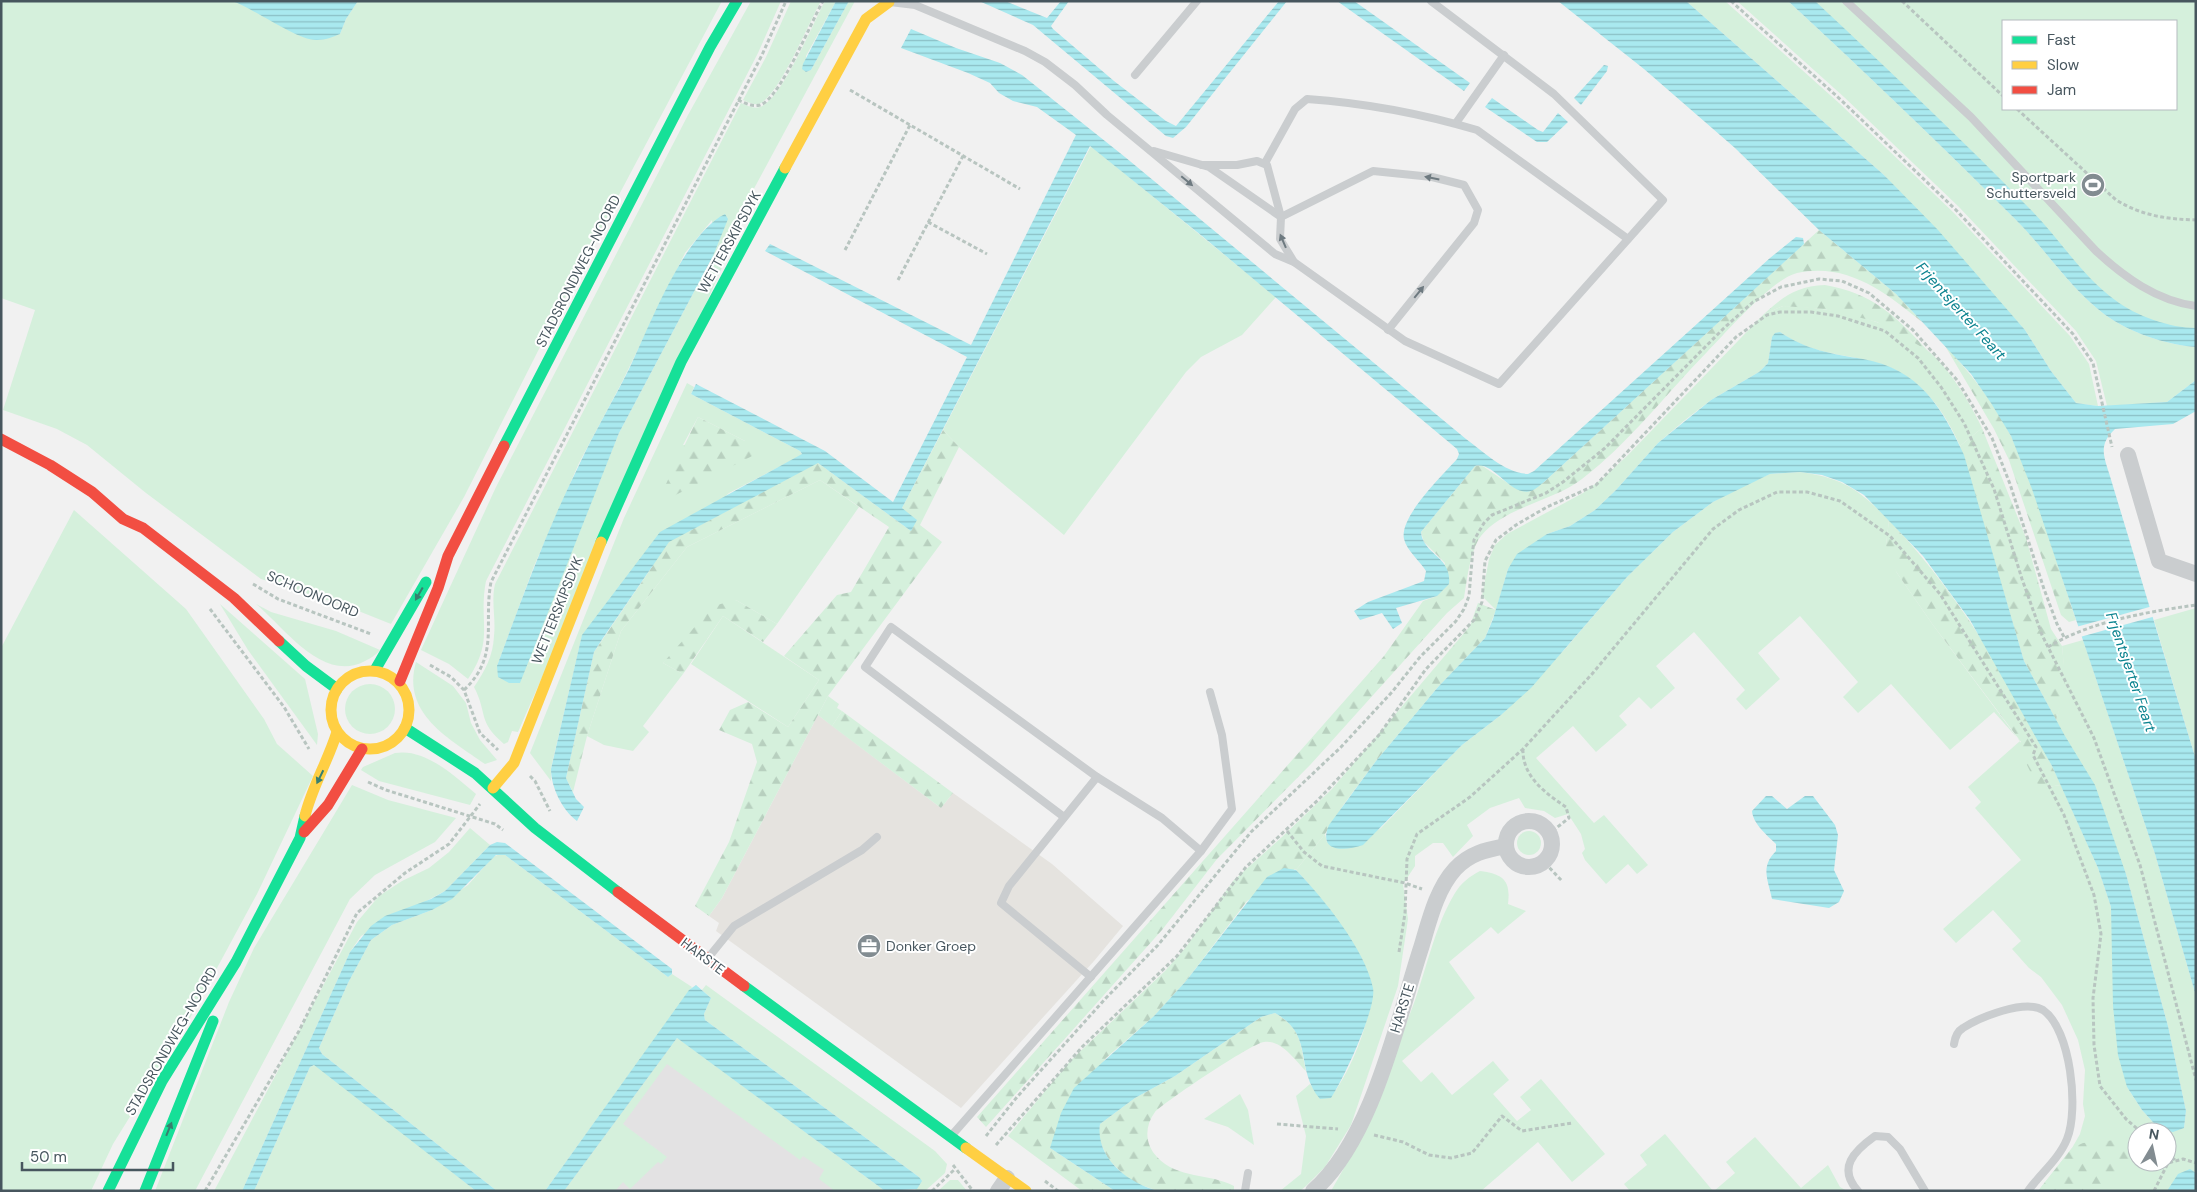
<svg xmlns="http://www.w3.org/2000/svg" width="2197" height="1192" viewBox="0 0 2197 1192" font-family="'DM Sans',sans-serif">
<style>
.commercial{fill:#e5e3df}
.education{fill:#e3e2e3}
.green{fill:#d5f0dc;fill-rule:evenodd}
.forest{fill:url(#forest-firs)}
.water{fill:url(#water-rules)}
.pier{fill:#f1f1f1}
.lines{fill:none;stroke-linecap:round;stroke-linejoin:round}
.path{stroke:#b8c5c0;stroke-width:3;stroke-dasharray:4 2.5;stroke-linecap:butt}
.lane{stroke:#cacdcf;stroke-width:8}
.street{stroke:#cacdcf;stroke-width:16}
.fast{stroke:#16e098;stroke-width:11}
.slow{stroke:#ffcf43;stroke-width:11}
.jam{stroke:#f24e42;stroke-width:11}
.oneway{fill:#6e7a80}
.oneway2{fill:#387f6f}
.labels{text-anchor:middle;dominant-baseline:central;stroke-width:4;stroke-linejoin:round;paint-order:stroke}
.poi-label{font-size:14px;fill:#47565e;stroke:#fff;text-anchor:end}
.street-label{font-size:14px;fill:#47565e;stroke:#fff}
.water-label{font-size:15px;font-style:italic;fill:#0b838f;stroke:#fff}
</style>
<defs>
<pattern id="forest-firs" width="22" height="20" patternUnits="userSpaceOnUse" patternTransform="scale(1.25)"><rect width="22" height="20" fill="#d5f0dc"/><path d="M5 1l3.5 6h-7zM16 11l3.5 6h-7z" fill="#b8d0bf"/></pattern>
<pattern id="water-rules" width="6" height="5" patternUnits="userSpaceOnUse" patternTransform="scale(1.25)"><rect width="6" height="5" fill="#a9e9ef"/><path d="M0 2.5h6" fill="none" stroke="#8bc0c5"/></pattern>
</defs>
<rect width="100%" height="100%" fill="#f1f1f1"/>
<polygon class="commercial" points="818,715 941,808 953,793 1052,864 1123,926 1094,961 961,1108 716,931 719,923 709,916 722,898"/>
<polygon class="education" points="670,1044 885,1191 564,1191"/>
<g class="green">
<polygon points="1,1 232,1 340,34 346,19 358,1 722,1 579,270 464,497 391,624 346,606 261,579 146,493 87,445 57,429 3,410 35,310 1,298"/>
<path d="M751 1H781L758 53 486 581C478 622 495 639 468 679L449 664 421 650 496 487 688 115Z"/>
<path d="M791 1H821C810 20 777 101 758 104 753 105 748 102 743 100L766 57Z"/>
<path d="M825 1H836L806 56V72L811 70 849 1H855L742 211 734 240 518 732 512 731 508 742 504 744C477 721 488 714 474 687 485 671 493 656 494 636 496 618 491 602 495 584L741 103C748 106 754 109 760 107 782 100 813 23 825 1ZM712 220 713 256 619 433 585 516 497 666 534 566 579 463 622 382 685 253Z"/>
<polygon points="1686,1 1725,1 1839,103 1954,213 2070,336 2089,364 2098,406 2076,403 2051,371 2025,330 1884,175"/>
<path d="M1737 1H1788C1866 73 1941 145 2016 220 2046 250 2069 287 2104 314 2128 332 2166 345 2196 347V380L2167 402 2107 406 2096 361 2076 331 1959 207 1844 97Z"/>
<path d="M1801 1H2196V338L2104 304ZM2003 21H2176V109H2003Z"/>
<polygon points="1091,146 1276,297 1242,335 1201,357 1186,372 1064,535 959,447 943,430"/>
<path d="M1783 306C1832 307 1888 318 1927 350 1948 366 1971 404 1982 428L1960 446C1941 403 1914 370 1866 360 1834 353 1808 352 1780 332L1772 337 1768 363 1759 372 1711 400 1685 420 1658 443 1616 490 1595 510 1570 526 1547 534 1508 569 1496 610 1482 596 1489 559 1495 545 1507 534 1583 493 1602 479 1628 455 1764 314Z"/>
<path d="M687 383 694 387 691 394 800 451 802 455 729 493 591 625 582 636 551 768V781L530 753 624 518ZM698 417 745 441 683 445Z"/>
<path d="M1800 472C1843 478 1858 489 1889 520L1886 545 1897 573 1933 625 2021 743 2047 787 2061 785 2098 868 2111 907 2127 1087 2142 1110 2160 1130 2184 1128 2186 1111 2168 1026 2126 874 2056 720C2064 694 2065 673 2062 646L2083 640 2155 854 2196 996V1191H2038L2072 1148 2080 1134 2085 1116 2083 1104 2085 1070 2078 1040 2062 1005 2041 977 2029 968 2012 949 2021 941 1993 910 1956 943 1943 929 2021 860 1975 808 1981 802 1968 787 2020 741 1994 712 1950 750 1891 684 1858 713 1843 697 1858 682 1800 616 1758 653 1780 679 1746 710 1736 699 1745 690 1694 632 1656 666 1675 688 1651 709 1639 697 1619 716 1627 725 1596 752 1573 726 1536 758 1594 823 1604 815 1648 865 1637 874 1628 864 1606 884 1585 860 1582 853 1585 849 1581 834 1568 814 1555 818 1544 811 1525 808 1519 798 1490 808 1467 825 1473 836 1453 857 1443 843H1433L1415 856V866L1403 884 1408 919 1398 986 1351 1125 1325 1167 1306 1186 1300 1191H1280L1301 1174 1306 1136 1296 1096 1310 1084 1320 1098 1331 1097C1353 1067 1368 1026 1373 989L1308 883 1296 870 1325 834 1327 842 1380 829 1462 745 1501 715 1565 649 1627 577 1673 532 1713 502 1746 484 1770 474ZM2137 1132H2167V1162H2137Z"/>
<polygon points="820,480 859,507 777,624 736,600 663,663 683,674 643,726 649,732 633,751 604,745 587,736 621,631 687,547"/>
<polygon points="74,510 186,609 264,719 277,744 313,776 257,894 183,1031 113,1144 91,1191 1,1191 1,648"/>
<polygon points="220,604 305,679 318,734 317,745 248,650"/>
<path d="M256 604 271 612 336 631 380 650C376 655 371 658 365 661 323 684 284 627 256 604Z"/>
<polygon points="2196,608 2196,760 2154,620"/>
<polygon points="723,616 819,680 788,727 691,664"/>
<path d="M416 662 453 686 466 703 471 723 480 740 497 760 485 764C450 739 401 714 416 662Z"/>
<circle cx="370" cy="709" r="25"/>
<polygon points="828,696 839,704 837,708 842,711 832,726 818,715"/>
<path d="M395 753C426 748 454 776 476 794L470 805 379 781 361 770 363 767Z"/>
<polygon points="352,785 388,800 456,818 435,842 375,875 350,899 195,1191 155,1191 229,1002 254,948"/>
<polygon points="470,828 490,845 445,891 361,936 350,952 242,1191 214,1191 357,922 379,896 402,881 429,868 449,852"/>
<circle cx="1529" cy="843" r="12"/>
<polygon points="500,854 505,855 668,977 672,974 692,987 545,1191 497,1191 322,1054 319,1048 348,983 371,940 392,925 432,910 468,885 493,857"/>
<path d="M1480 871C1503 874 1511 880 1508 904L1526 911 1498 934 1491 927 1449 962 1475 998 1402 1061 1421 1082 1432 1072 1452 1095 1493 1061 1509 1080 1493 1094 1517 1121 1531 1110 1520 1097 1541 1079 1605 1154 1572 1182 1538 1142 1481 1191H1331C1366 1132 1390 1067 1414 1003 1427 967 1435 926 1455 893 1461 883 1470 876 1480 871Z"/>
<polygon points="706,985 935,1151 947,1164 945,1173 925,1191 915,1191 919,1177 705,1020 704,1014 711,998 702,990"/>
<polygon points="677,1038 683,1042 885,1191 835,1191 819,1179 824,1170 803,1156 800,1160 667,1064 623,1124 667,1157 661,1164 658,1162 630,1189 623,1182 615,1191 564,1191"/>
<polygon points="314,1065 317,1065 476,1191 254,1191 310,1067"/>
<polygon points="1240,1094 1248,1110 1254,1145 1228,1127 1204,1119"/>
<polygon points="1665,1134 1713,1191 1714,1191 1630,1191 1624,1184 1647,1165 1640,1155"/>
<polygon points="1755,1137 1801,1188 1828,1165 1840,1187 1847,1191 1714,1191 1735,1173 1726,1162"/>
<polygon points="950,1180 958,1180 967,1191 938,1191"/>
</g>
<g class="forest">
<path d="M1819 230 1896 294 1922 322C1886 293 1848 262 1797 273 1772 279 1726 333 1707 352 1666 394 1629 443 1582 479 1554 501 1504 507 1481 536 1470 550 1467 581 1464 598L1447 613 1311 764 1217 859 1162 930 986 1127 977 1117 1384 656 1423 601 1437 596 1445 563 1424 542 1421 532 1475 466 1481 465 1512 486 1531 491 1544 482Z"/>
<path d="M1825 285C1872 293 1896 316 1927 350L1877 322 1850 315 1823 309 1783 306 1764 314C1784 296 1797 286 1825 285Z"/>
<path d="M1944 344C1969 372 1994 402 2011 436 2038 492 2056 561 2076 620L2069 622 2061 615 2009 460 1994 429Z"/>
<polygon points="698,417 745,441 756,454 656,505"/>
<polygon points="1982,428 2026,538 2051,629 2062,646 2065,675 2064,695 2056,720 2024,661 1960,446"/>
<polygon points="943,430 959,447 920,525 942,542 828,696 722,898 709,916 695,906 729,842 757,762 752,744 719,730 730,710 748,702 788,727 819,680 784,656 837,595 851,592 889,527 820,480 687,547 621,631 587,736 573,792 566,778 594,652 669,542 815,463 818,463 911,531 902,508"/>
<path d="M1889 520C1961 596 2016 689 2061 785L2047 787 2036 783 2017 745 2021 742 1933 625 1897 573 1888 557 1886 545Z"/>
<polygon points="736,600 777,624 763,642 723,616 683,674 663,663 713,606"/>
<polygon points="1478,603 1496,610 1485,638 1438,687 1376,761 1344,804 1325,834 1296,870 1295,869 1247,901 1186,981 1154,1016 1106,1058 1050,1148 1115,1191 1082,1191 1008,1136 1070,1061 1165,971 1186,947 1233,881 1282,837 1332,789 1470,626"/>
<polygon points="842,711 953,793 941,808 832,726"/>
<path d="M1275 1013C1302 1029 1300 1043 1306 1071 1295 1060 1281 1039 1264 1042 1252 1043 1163 1103 1155 1112 1144 1127 1145 1144 1157 1157 1177 1179 1210 1173 1234 1186V1191H1158L1130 1181 1108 1159 1098 1137 1100 1124 1135 1098 1175 1076 1261 1017Z"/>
<polygon points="2127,1139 2134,1144 2136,1151 2131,1162 2099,1191 2038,1191 2072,1148 2083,1143"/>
</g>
<g class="water">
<path d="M232 1H358L346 19 340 34C333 37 325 40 317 40 298 41 255 9 232 1Z"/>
<polygon points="836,1 849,1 811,70 806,72 802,69 803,64"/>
<polygon points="979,1 1005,1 1047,18 1061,1 1069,1 1051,26 1053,29 1114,81 1166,121 1176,126 1279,1 1287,1 1186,127 1173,138 1166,136 1033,25"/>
<polygon points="1337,1 1354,1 1470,83 1464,91"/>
<path d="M1558 1H1686L1884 175 1938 230 2025 330 2051 371 2076 403 2098 406 2167 402 2196 380V411L2173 424 2115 429C2099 444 2103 454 2109 473L2196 760V996L2155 854 2032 489 2011 436 1991 403 1971 374 1896 294 1819 230 1735 148 1644 69Z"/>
<path d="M1788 1H1815C1888 69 1960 138 2030 209 2059 238 2081 275 2115 300 2136 316 2170 328 2196 328V347C2166 345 2128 332 2104 314 2069 287 2046 250 2016 220 1941 145 1866 73 1788 1Z"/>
<path d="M911 29 956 48 1000 63 1022 75 1125 157 1466 439C1484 452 1505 473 1528 474L1534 471 1770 258 1796 237 1803 238 1804 244 1544 482C1540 485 1535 490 1531 491 1510 497 1495 461 1475 466L1421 532C1423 555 1452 556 1449 584L1437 596 1396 608 1402 623 1393 629 1382 613 1360 620 1354 611 1368 602 1424 581 1426 571C1420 561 1407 551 1404 539 1399 517 1442 476 1457 459L1459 454 1457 449 1202 236 1090 146 902 508 917 520 911 531 818 463 669 542 603 638 594 652 566 778 576 799 584 807 577 821C562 810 551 787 551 769L582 635 660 532 802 454 800 451 691 394 696 384 825 451 893 502 967 357 765 251 770 244 971 345 1076 135 1037 107 1013 101 999 93 990 83 968 73 901 48Z"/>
<polygon points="1604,65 1608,66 1607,71 1581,105 1574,98"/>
<polygon points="1492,98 1538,130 1543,132 1558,113 1568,122 1547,142 1537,142 1485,107"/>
<path d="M725 214 728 219 713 256 619 433 520 683H509L498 677 497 666C522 598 547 529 580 463 595 431 613 401 629 369 650 326 683 235 725 214Z"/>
<path d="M1780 332C1806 350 1833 354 1863 359 1919 369 1942 407 1964 455L2024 661 2065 736 2095 785 2126 874 2168 1026 2186 1111 2184 1128 2173 1132 2160 1130 2142 1110 2127 1087 2118 1055 2113 1006 2111 907 2098 868 2052 766 1970 620 1923 556 1864 495 1842 482 1822 475 1800 472 1770 474 1713 502 1673 532 1627 577 1531 688 1501 715 1462 745 1363 845C1345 851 1317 853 1329 825L1376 761 1438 687 1485 638 1493 619 1508 569 1517 554 1547 534 1570 526 1595 510 1616 490 1658 443 1711 400 1759 372 1768 363 1772 337 1775 333Z"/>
<path d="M1766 796H1772L1787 809 1805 796H1813L1835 825 1838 835 1834 870 1844 891 1839 902 1829 908 1772 899C1768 879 1760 867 1776 851V844C1767 835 1753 824 1752 811Z"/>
<polygon points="497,842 505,843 672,969 672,974 668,977 505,855 496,855 452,899 432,910 392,925 371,940 348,983 319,1048 322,1054 497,1191 476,1191 314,1065 310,1067 254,1191 242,1191 350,952 371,926 385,916 431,899 445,891 490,845"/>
<path d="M1284 868 1296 870C1323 898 1365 949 1373 988 1377 1008 1343 1080 1331 1098L1320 1099C1294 1068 1315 1035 1275 1013L1261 1017 1175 1076 1135 1098 1100 1124C1095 1158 1128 1183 1158 1191H1115L1050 1148 1061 1113 1074 1088 1154 1016 1186 981 1267 877Z"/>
<polygon points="696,985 711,998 704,1014 705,1020 919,1177 922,1181 917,1189 885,1191 677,1038 564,1191 545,1191 689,990"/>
<polygon points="2190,1169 2196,1173 2196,1191 2167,1191 2178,1174"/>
</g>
<polygon class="pier" points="2153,606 2156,616 2080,637 2076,627"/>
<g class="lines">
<g class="path">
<polyline points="1731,1 1841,100 1956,210 2073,334 2093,363 2112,447"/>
<polyline points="1902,1 2003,96"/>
<polyline points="850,90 1020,189"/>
<path d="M738 100C745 103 752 107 760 105 780 99 811 22 823 1"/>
<path d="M2017 109 2116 200C2143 216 2166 219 2196 220"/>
<polyline points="928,222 987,254"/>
<polyline points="845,250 910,125"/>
<polyline points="898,280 963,156"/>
<polyline points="253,584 278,599 371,634"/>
<polyline points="210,609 284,707 309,749"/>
<path d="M2048 647C2091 621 2147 612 2196 605"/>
<polyline points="430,665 451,677 464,690 480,733 498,750"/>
<path d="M464 690C500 656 483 624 491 582L762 55 786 1"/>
<path d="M1523 749C1522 776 1545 793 1566 807L1569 818 1550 833"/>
<polyline points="530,776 535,781 550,811"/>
<polyline points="368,782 386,790 495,824 503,830"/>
<polyline points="1287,831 1304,852 1322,866 1405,883 1422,889"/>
<polyline points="1545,863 1562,881"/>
<polyline points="1399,952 1405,913 1407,859 1417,834 1470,797 1523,749 1592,674 1713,529 1739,510 1777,492 1807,492 1840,501 1890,536 1940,594 2036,747 2033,755 2064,815 2094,895 2101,934 2093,998 2094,1045 2100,1086 2126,1119 2141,1132"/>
<polyline points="1277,1124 1338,1129"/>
<polyline points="1374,1135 1403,1142 1429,1155 1451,1158 1472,1153 1502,1116 1522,1131 1572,1123"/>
<polyline points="986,1136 1017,1097 1106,998 1158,945 1251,832 1341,747 1392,692 1420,657 1456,621 1464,609 1469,596 1473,548 1474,540 1484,523 1492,515 1546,493 1563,482 1605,448 1724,328 1753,302 1781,287 1819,279 1842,281 1869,293 1913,330 1957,380 1992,438 2010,484 2044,589 2057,624 2064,637"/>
<polyline points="996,1145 1083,1046 1177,956 1246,867 1318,800 1379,735 1426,669 1474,620 1482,602 1485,561 1496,540 1516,525 1547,507 1596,485 1736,337 1767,315 1780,312 1811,312 1838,316 1885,331 1918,358 1941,387 1964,423 1994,489 2022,579 2042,635 2094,738 2140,865 2196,1080"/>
<polyline points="2167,1153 2175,1160"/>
<polyline points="953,1165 973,1191"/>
<polyline points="1045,1181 1058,1191"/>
<polyline points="205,1191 299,1031 357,913 405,873 449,844 480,804"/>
<polyline points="932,1191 955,1169"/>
<polyline points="2154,1191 2168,1163 2183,1159 2196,1163"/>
</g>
<g class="lane">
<path d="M1846 1 1971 117 2096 251C2124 277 2157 301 2196 306"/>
<polyline points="890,2 915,5 1025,51 1045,62 1075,85 1107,115 1275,254 1294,262 1405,341 1499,384 1663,200 1554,94 1431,1"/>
<polyline points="1135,75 1197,1"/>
<polyline points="1456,123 1504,55"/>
<polyline points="1154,151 1209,167 1281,217"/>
<path d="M1265 163 1295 109 1307 99C1364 103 1423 114 1477 130L1628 239"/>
<polyline points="1202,165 1237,165 1257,161 1267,165 1281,217 1280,239 1294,262"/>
<polyline points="1281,217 1373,171 1432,177 1464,185 1478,210 1474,223 1388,330"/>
<polyline points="1201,851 1232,809 1222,735 1210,692"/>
<polyline points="708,958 734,926 862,850 877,837"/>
<polyline points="1091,977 1001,903 1009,886 1097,777"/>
<path d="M1954 1044C1955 1037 1958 1031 1963 1028 1980 1017 2025 999 2043 1010 2071 1029 2079 1110 2067 1139 2059 1159 2040 1174 2028 1191"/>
<polyline points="952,1135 1201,851 1162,818 1097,777 891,627 865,667 1064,817"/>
<polyline points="1245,1191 1248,1173"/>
<path d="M1858 1191C1837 1168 1854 1151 1875 1136L1888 1137 1900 1149 1925 1191"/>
</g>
<g class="street">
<polyline points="2128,455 2159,561 2196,574"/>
<circle cx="1529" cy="844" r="23"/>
<polyline points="998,1191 1007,1178"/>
<path d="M1313 1191C1372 1140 1397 1022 1421 948 1429 922 1436 890 1455 869 1470 853 1486 850 1506 846"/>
</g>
<g class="fast">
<polyline points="504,446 710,47 737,1"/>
<polyline points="601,542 681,362 785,168"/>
<polyline points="279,641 306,666 337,689"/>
<polyline points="375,670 426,582"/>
<polyline points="405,728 475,773 535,828 618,892"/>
<polyline points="744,986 966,1148"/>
<polyline points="108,1191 162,1081 236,962 300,838 305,816"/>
<polyline points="145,1191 213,1021"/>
</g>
<g class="slow">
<polyline points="785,168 866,19 889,2"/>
<circle cx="370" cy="710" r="39"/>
<polyline points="493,788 514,763 601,542"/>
<path d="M305 816C312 787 328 761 337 732"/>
<polyline points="966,1148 1026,1191"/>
</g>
<g class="jam">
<polyline points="1,439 50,465 92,492 123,519 143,528 234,598 279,641"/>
<polyline points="400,681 438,588 448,556 504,446"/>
<polyline points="304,832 328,805 362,749"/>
<polyline points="618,892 744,986"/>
</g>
</g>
<defs><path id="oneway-solid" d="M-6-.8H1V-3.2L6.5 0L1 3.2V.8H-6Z" transform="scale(1.25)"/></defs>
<g class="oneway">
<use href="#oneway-solid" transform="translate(1432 178) rotate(-169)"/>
<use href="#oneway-solid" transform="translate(1187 181) rotate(40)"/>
<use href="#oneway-solid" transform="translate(1283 241) rotate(-113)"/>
<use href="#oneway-solid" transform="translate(1419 292) rotate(-51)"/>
</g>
<g class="oneway2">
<use href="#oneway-solid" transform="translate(419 594) rotate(120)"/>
<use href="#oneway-solid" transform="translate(320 777) rotate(116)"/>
<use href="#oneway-solid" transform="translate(169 1129) rotate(-68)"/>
</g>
<defs>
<g id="stadium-disc" transform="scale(1.25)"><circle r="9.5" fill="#828c91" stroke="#fff"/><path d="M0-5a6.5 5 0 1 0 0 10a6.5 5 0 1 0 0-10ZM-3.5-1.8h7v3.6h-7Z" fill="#fff"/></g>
<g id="office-disc" transform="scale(1.25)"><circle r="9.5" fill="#828c91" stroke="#fff"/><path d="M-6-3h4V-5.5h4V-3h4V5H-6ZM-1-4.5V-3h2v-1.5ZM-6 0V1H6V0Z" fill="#fff"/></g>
</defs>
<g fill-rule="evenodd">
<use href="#stadium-disc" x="2093" y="185"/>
<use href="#office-disc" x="869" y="946"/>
</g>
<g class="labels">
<g class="poi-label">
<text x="2076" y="177">Sportpark<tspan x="2076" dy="16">Schuttersveld</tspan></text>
<text x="886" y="946" text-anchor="start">Donker Groep</text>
</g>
<g class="street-label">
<text transform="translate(729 242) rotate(-61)">WETTERSKIPSDYK</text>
<text transform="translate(578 271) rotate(-63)">STADSRONDWEG-NOORD</text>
<text transform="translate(313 594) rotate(23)">SCHOONOORD</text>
<text transform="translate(557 610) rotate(-68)">WETTERSKIPSDYK</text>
<text transform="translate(703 956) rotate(37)">HARSTE</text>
<text transform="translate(1402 1008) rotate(-73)">HARSTE</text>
<text transform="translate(171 1041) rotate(-60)">STADSRONDWEG-NOORD</text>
</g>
<g class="water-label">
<text transform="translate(1961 311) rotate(48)">Frjentsjerter Feart</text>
<text transform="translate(2131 672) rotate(71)">Frjentsjerter Feart</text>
</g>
</g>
<rect width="2197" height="1192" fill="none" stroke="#47565e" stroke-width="5"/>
<rect x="2002" y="20" width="175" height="90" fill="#ffffff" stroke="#b5bbbf"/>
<rect x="2012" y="36" width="25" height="8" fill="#16e098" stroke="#b5bbbf"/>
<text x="2047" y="45" font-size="15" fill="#47565e">Fast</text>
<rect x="2012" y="61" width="25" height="8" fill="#ffcf43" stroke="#b5bbbf"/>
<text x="2047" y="70" font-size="15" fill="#47565e">Slow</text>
<rect x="2012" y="86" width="25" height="8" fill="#f24e42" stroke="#b5bbbf"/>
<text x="2047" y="95" font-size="15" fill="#47565e">Jam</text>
<g transform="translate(2152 1147) rotate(9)"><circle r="24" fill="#ffffff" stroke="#b5bbbf"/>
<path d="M0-4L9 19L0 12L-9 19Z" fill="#828c91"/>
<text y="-8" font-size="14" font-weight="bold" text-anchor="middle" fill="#47565e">N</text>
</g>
<path d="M22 1162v8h151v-8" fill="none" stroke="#47565e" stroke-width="2.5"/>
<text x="30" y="1162" font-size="15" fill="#47565e" stroke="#ffffff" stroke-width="4" paint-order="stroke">50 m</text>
</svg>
